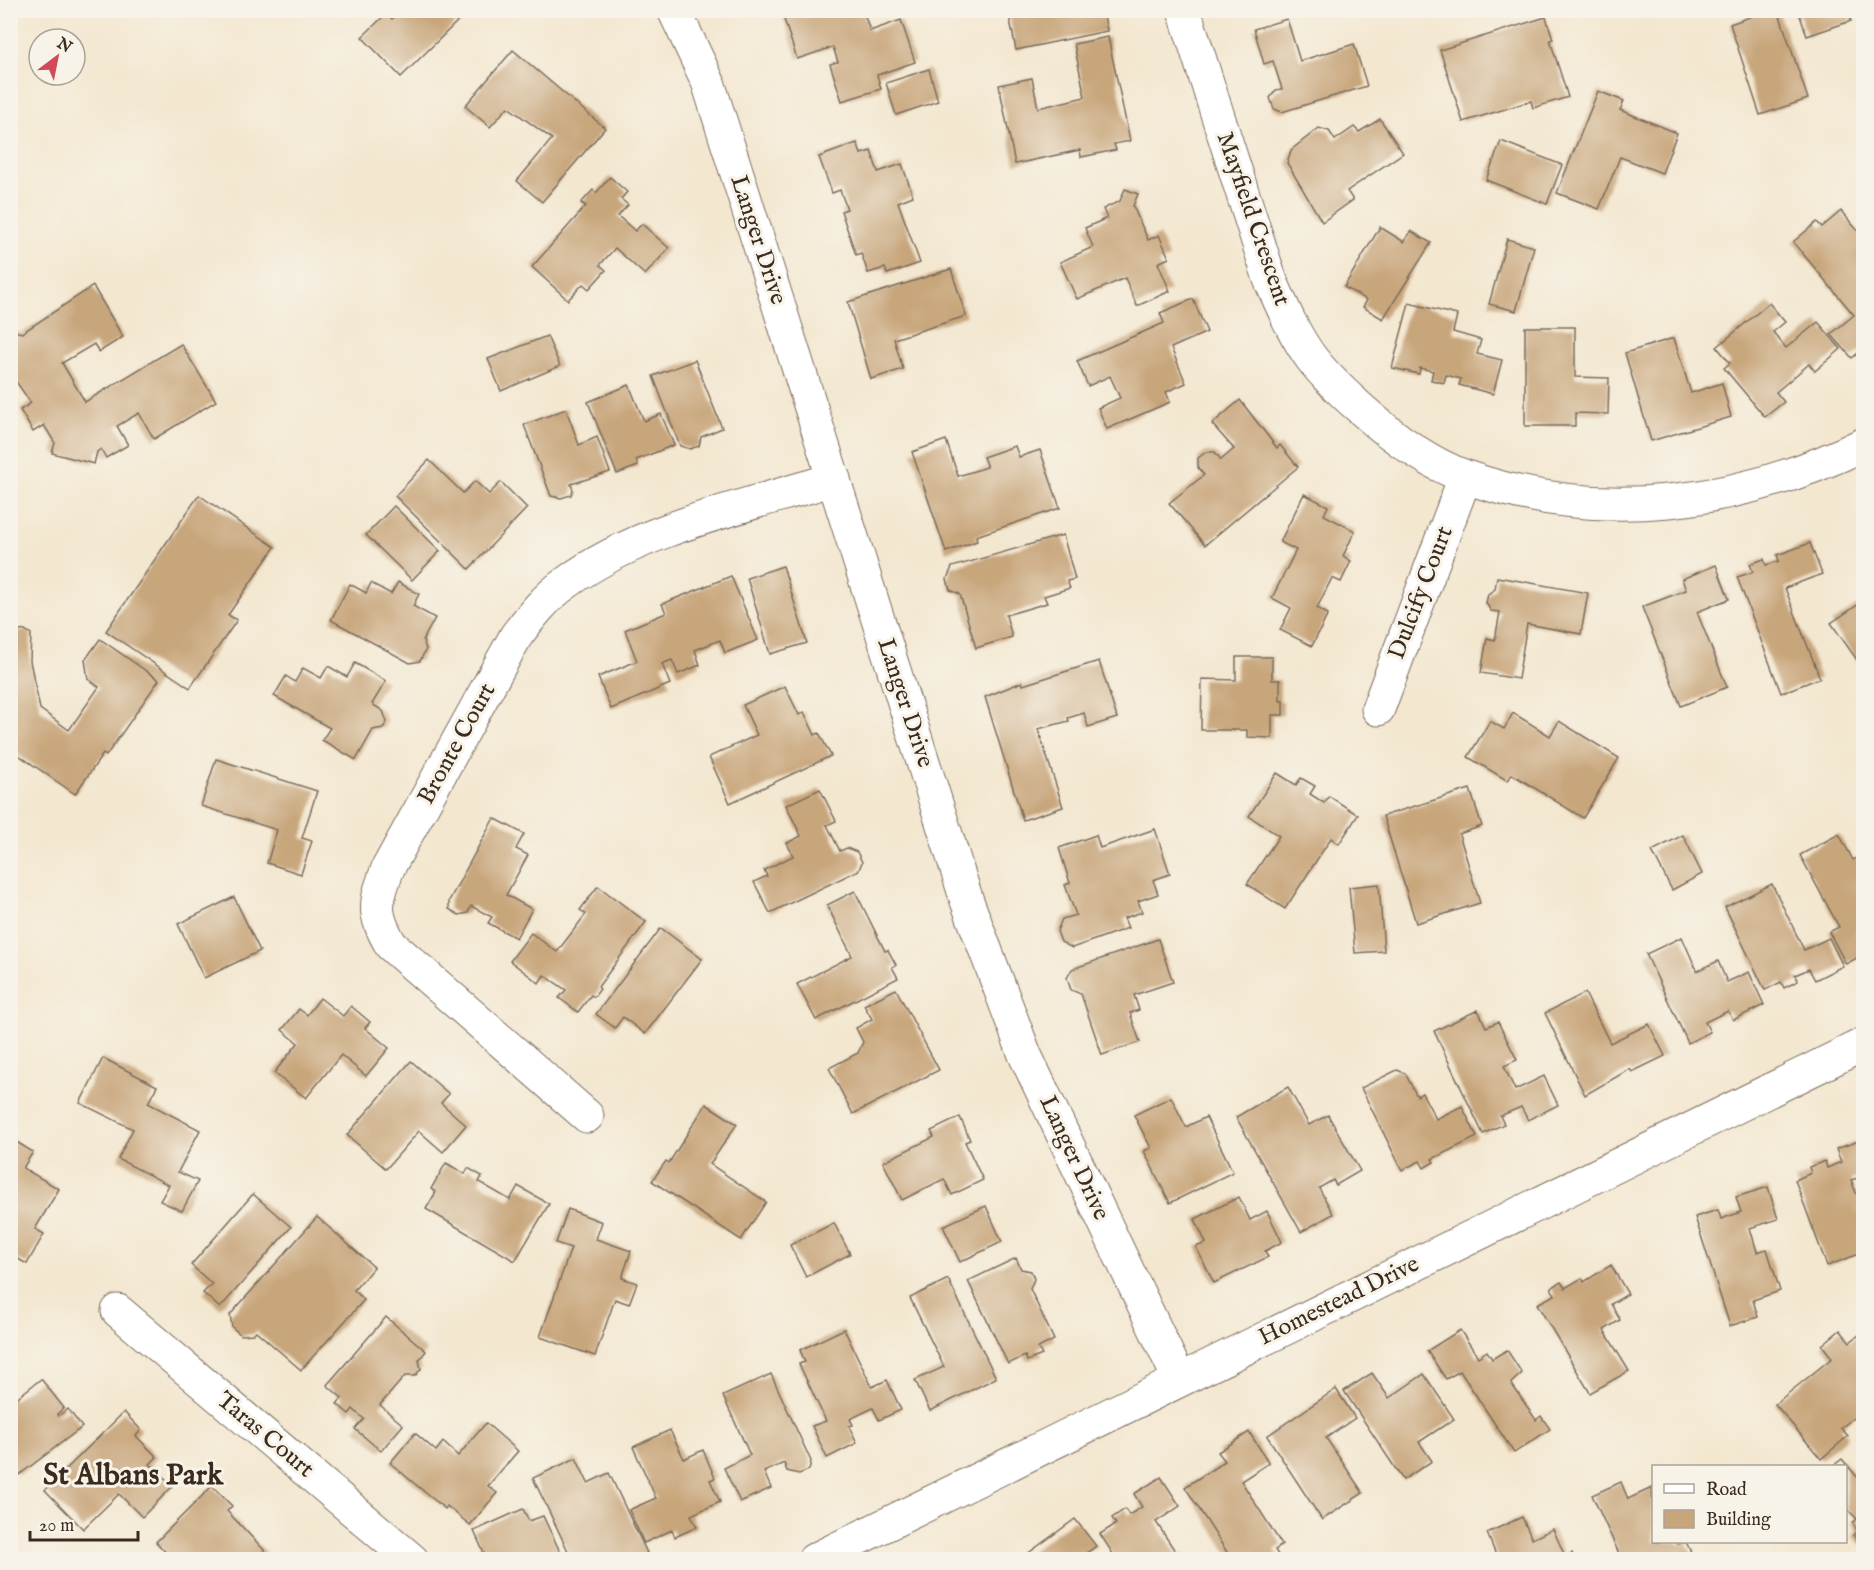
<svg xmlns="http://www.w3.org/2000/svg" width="1874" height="1570" viewBox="0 0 1874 1570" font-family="'IM FELL English',serif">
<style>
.building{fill:#c8a67c}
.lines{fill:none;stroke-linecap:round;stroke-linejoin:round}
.minor-casing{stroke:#7b6c5c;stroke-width:35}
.minor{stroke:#fff;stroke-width:33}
.labels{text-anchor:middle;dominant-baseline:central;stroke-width:6;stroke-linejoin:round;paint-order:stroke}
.street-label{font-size:24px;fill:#3b2a1e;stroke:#f7f3e8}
.district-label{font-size:30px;font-weight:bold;fill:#3b2a1e;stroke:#f7f3e8}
</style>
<rect width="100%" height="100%" fill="#f7f3e8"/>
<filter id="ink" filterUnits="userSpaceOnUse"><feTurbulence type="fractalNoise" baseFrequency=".0167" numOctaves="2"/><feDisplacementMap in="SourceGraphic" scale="12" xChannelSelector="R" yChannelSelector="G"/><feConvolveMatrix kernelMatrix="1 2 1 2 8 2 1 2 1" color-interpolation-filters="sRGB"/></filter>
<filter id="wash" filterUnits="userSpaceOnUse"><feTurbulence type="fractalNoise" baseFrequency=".008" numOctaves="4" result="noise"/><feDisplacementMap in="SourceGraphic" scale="24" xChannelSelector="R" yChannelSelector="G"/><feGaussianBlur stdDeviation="1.35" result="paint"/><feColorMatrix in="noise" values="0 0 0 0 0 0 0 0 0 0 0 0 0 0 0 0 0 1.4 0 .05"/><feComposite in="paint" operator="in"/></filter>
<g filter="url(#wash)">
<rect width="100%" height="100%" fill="#f3e7d0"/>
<g id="blocks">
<g class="building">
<polygon points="401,10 469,10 401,77 362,37 387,13 392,19"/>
<polygon points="781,10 863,10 870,31 901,20 915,62 877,75 881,89 842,101 830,64 838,62 833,47 797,59"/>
<polygon points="1008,10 1103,10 1107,31 1016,50"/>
<polygon points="1769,10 1778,10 1808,99 1760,115 1730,24"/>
<polygon points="1798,10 1848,10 1851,21 1807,36"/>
<polygon points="1546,17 1553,39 1550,40 1568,97 1533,108 1531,101 1463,122 1440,50"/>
<polygon points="1287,19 1300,61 1354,44 1367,86 1282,112 1274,109 1270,98 1276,90 1282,89 1273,61 1264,64 1254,29"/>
<polygon points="1108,37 1130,141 1114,144 1116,150 1081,157 1080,150 1015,164 999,85 1032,78 1038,108 1085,97 1074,44"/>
<polygon points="513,50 605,128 542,202 517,181 552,139 508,107 490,127 465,106"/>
<polygon points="929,69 938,101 896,115 886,83"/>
<polygon points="1598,91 1624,101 1620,110 1677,133 1662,173 1620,157 1599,209 1557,193"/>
<polygon points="1380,119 1403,153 1347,191 1353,200 1322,222 1287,163 1291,150 1319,128 1329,131 1335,140 1354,127 1359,132"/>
<polygon points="1501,141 1562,165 1547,204 1486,180"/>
<polygon points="857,143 861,154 871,151 878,172 902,164 913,196 898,202 920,263 887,274 885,268 868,273 861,253 856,255 841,211 847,209 840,190 832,193 819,157"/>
<polygon points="610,177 627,192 621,199 628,205 618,216 635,231 642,224 669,248 645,275 615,248 600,265 606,270 589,289 583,284 568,300 532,267 586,206 581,203 593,190 596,193"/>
<polygon points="1125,189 1138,194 1133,206 1148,240 1159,235 1169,258 1158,263 1170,291 1137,306 1125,278 1077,299 1060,262 1093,247 1085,228 1107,218 1103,209 1120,201"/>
<polygon points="1841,211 1864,238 1864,348 1852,358 1831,334 1854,315 1793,242 1817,222 1822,227"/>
<polygon points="1380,227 1404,242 1411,231 1431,243 1383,319 1363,307 1367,300 1344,287"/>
<polygon points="1507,239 1534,247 1516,311 1489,304"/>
<polygon points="951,269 966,316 894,339 903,369 871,379 848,302"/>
<polygon points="93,286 123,337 99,352 94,344 62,363 85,402 181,344 216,401 154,439 139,413 117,426 128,445 106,458 101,449 97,452 94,464 52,453 55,443 44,425 33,432 20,410 31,403 10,373 11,330 22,333"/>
<polygon points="1193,299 1207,332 1171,348 1186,383 1166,392 1170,402 1107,429 1098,408 1120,398 1110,376 1088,386 1077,361 1164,323 1160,313"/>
<polygon points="1409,303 1457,315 1453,332 1481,340 1477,354 1502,360 1493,394 1459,385 1461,379 1446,375 1444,383 1431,380 1433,371 1420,368 1419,374 1392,368"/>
<polygon points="1769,303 1785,322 1773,332 1786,348 1818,322 1841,349 1815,371 1809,364 1776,392 1784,402 1765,417 1724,368 1730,363 1717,347"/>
<polygon points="1525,327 1575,327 1575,377 1609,378 1608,414 1575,413 1575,426 1525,426"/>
<polygon points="547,336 560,366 501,391 488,359"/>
<polygon points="1674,338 1691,393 1722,383 1731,417 1651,441 1625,353"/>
<polygon points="695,360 722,428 701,437 699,446 690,449 680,446 653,376"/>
<polygon points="629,385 644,421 661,414 674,445 636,460 638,466 617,474 588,402"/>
<polygon points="1240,400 1277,448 1280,445 1298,467 1205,545 1169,503 1204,475 1198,468 1198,458 1206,452 1215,452 1221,460 1234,449 1212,424"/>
<polygon points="566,409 579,445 597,437 610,472 571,484 573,490 571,495 561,498 551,496 524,425"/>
<polygon points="946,440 958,476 987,467 983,457 1015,446 1019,457 1040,450 1060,508 976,536 977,541 946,552 912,452"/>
<polygon points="429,460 463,493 475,481 489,494 501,482 527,508 469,569 395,496"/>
<polygon points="1304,494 1328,506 1324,515 1355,531 1343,556 1351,561 1341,582 1332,578 1317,608 1328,614 1312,646 1280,630 1291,608 1272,598 1296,550 1280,542"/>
<polygon points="199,495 275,547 228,615 237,620 190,688 106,631"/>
<polygon points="394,506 440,551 412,580 366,535"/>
<polygon points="1063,535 1075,579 1067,581 1070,588 1044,596 1047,603 1006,615 1012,637 976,648 960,594 950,590 947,579 952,567"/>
<polygon points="1810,543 1822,574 1785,588 1820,678 1781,693 1737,577 1753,572 1750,564 1764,559 1766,565 1779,561 1777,555"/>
<polygon points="1716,565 1729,599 1697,612 1727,687 1681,706 1642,607 1686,590 1682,579"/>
<polygon points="783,566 807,643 770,654 747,578"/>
<polygon points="731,576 758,640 725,653 720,640 695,650 700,665 678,674 672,660 662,664 670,684 611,709 598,677 637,661 625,630 666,613 662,604"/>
<polygon points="1497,577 1588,593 1581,634 1527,624 1518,679 1481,673 1487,638 1495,640 1500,612 1491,611 1486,603 1488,594 1495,589"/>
<polygon points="398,582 419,594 413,606 435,618 423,640 426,649 420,661 410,663 331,620 350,584 366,593 371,583 391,594"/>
<polygon points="1859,604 1864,610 1864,670 1831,623"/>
<polygon points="25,630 31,634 30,661 40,709 69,730 99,687 88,679 85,660 100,639 159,680 106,756 103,754 75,794 10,749 10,633"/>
<polygon points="1236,657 1272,657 1272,680 1280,680 1280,701 1283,701 1283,715 1272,715 1272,738 1247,737 1247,730 1201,730 1202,679 1236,680"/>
<polygon points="1099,661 1117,718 1088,727 1084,713 1068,718 1069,721 1038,729 1063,807 1023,820 985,697 1022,682 1023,685"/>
<polygon points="355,663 386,681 372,704 383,711 387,722 383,728 373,730 356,760 322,740 330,728 274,696 286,676 295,682 303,668 321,678 328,666 347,677"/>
<polygon points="785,686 799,715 804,712 815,735 819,733 831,756 730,803 709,757 757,735 743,705"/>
<polygon points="1513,713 1550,736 1559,721 1619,758 1583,818 1512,774 1508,781 1468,757 1490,721 1504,729"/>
<polygon points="216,759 317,791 302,838 312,841 301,874 267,863 277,830 201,806"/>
<polygon points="1277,773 1296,785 1301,778 1315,786 1310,794 1324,803 1329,796 1358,815 1339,844 1331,838 1285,909 1247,884 1279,836 1249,816"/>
<polygon points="820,789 836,821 827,825 840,851 847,848 857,852 862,862 859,870 770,913 754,882 767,876 764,870 793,856 787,843 801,836 786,805"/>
<polygon points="1470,789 1482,826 1459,834 1480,903 1416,923 1383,816"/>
<polygon points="494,818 524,834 516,849 528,855 506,895 532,909 516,938 488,923 492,917 471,906 468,913 459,915 449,909 449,901"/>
<polygon points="1155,829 1170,874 1153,880 1158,894 1138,901 1142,912 1124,918 1128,928 1072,948 1061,942 1057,931 1062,919 1076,915 1065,885 1070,883 1059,848 1096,835 1100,848"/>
<polygon points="1839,834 1853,860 1864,854 1864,954 1846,964 1829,932 1839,927 1800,855"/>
<polygon points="1683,835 1702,874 1672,890 1652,851"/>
<polygon points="1379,884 1384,951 1355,953 1349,887"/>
<polygon points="1772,884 1804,950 1829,938 1843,966 1815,980 1809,969 1795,975 1798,981 1784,988 1781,982 1765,990 1725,907"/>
<polygon points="598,886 646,922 598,987 600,989 594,997 591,995 578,1012 559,998 566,990 544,975 539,983 510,961 531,933 557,952 586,914 580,910"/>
<polygon points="855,891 885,951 888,950 896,965 892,967 898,978 816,1020 797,984 852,956 827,905"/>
<polygon points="234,897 260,951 204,978 178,924"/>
<polygon points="661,928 702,959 645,1034 623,1017 615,1028 596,1014"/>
<polygon points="1682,937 1697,971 1718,961 1727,982 1749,972 1764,1005 1733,1020 1728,1011 1705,1022 1710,1032 1688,1043 1646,954"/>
<polygon points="1158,939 1173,982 1134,995 1139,1010 1130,1013 1140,1042 1102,1055 1081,994 1071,990 1067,978 1072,969"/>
<polygon points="896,989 939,1070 853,1114 829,1068 858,1053 863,1042 856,1028 872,1019 864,1005"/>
<polygon points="1585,993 1610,1043 1649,1024 1665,1056 1632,1072 1630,1069 1585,1095 1545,1013"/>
<polygon points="320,998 343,1016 351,1006 370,1022 365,1028 389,1048 366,1076 341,1055 306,1098 274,1073 298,1043 282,1030 299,1009 307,1015"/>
<polygon points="1478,1010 1486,1027 1498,1022 1517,1060 1504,1066 1515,1090 1544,1076 1558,1105 1528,1120 1521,1107 1500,1116 1504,1124 1483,1134 1434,1031"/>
<polygon points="103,1058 157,1086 148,1103 200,1130 178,1172 198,1181 182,1211 160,1201 169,1185 118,1159 133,1129 80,1103"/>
<polygon points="411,1061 449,1094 441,1103 466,1125 443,1152 419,1131 386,1169 347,1135"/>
<polygon points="1397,1070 1405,1073 1417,1096 1422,1093 1436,1119 1462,1106 1477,1137 1432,1159 1434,1162 1424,1168 1420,1161 1402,1170 1361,1088"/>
<polygon points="1288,1087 1309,1125 1328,1115 1360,1171 1336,1185 1333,1180 1319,1188 1333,1214 1301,1232 1236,1117"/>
<polygon points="1171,1097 1186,1127 1206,1117 1233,1172 1170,1203 1144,1151 1151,1148 1134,1115"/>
<polygon points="706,1104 737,1124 710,1164 766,1202 741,1240 652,1181 666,1161 669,1163"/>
<polygon points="960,1117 970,1140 965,1142 983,1180 952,1195 944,1179 902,1200 883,1162 934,1137 931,1131"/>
<polygon points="10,1138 33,1152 23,1168 59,1189 35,1229 44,1234 27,1264 18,1259 15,1263 10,1261"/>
<polygon points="1864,1139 1864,1176 1851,1180 1864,1213 1864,1252 1827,1266 1795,1180 1811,1173 1809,1167 1825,1161 1827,1168 1841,1162 1836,1149"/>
<polygon points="446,1163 465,1174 468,1168 482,1176 479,1182 510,1200 518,1186 549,1204 515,1261 426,1209 436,1192 431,1189"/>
<polygon points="1768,1187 1778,1219 1750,1228 1757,1252 1767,1249 1780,1291 1753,1300 1758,1317 1730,1326 1695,1217 1718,1210 1721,1219 1741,1212 1736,1197"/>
<polygon points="253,1194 291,1227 220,1308 203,1293 212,1284 191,1265"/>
<polygon points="1239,1197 1250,1220 1267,1211 1282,1242 1265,1251 1268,1257 1214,1283 1196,1247 1206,1243 1195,1219"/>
<polygon points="986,1206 1002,1242 960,1262 943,1226"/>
<polygon points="568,1209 602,1222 596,1239 631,1251 622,1278 637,1283 629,1304 615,1299 595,1356 540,1337 571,1248 556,1243"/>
<polygon points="317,1217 374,1267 354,1290 364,1300 301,1370 256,1331 253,1334 241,1335 232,1327 230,1315"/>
<polygon points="834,1223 850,1254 806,1277 790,1245"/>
<polygon points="1016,1258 1021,1269 1031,1271 1034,1279 1030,1289 1054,1340 1038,1348 1042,1355 1027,1361 1025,1356 1008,1364 968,1281"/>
<polygon points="1611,1265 1628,1294 1611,1304 1620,1320 1604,1330 1629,1371 1590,1393 1537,1304 1555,1295 1551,1288 1561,1282 1565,1288 1582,1278 1584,1282"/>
<polygon points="10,1268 16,1280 10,1290"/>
<polygon points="948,1279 996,1378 930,1411 915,1380 944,1367 910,1298"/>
<polygon points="386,1317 426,1351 419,1360 421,1369 415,1376 405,1376 380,1405 403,1425 381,1451 355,1429 364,1419 353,1409 349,1414 337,1404 342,1398 327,1385"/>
<polygon points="844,1329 872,1387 887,1380 901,1410 879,1420 873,1408 850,1419 853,1425 849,1426 857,1443 827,1458 812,1426 826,1421 799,1364 805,1362 800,1350"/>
<polygon points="1460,1330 1478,1357 1487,1351 1492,1359 1507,1350 1522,1373 1511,1383 1536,1420 1541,1416 1550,1429 1514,1453 1460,1371 1446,1379 1427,1351"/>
<polygon points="1840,1330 1850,1342 1864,1331 1864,1409 1841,1428 1848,1436 1821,1459 1775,1404 1832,1358 1822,1345"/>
<polygon points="1372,1373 1389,1398 1424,1374 1454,1419 1419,1442 1432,1461 1403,1480 1344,1391"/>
<polygon points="771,1374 811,1461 809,1470 799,1474 787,1471 784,1463 764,1472 771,1488 740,1502 724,1468 750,1455 723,1396"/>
<polygon points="41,1379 64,1408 57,1414 58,1416 68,1409 82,1427 19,1475 10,1464 10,1396 14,1400"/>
<polygon points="1336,1389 1355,1418 1326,1438 1363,1493 1322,1520 1267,1436"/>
<polygon points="124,1412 141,1430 136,1436 157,1457 150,1464 173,1486 142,1517 119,1494 83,1529 45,1490"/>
<polygon points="486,1423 518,1451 488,1486 497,1493 470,1525 447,1506 445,1509 390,1463 415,1433 436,1451 443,1442 458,1456"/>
<polygon points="670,1430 684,1459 703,1450 715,1478 710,1480 720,1502 691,1515 697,1527 675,1537 672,1530 644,1543 629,1510 656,1498 633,1447"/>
<polygon points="1249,1432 1269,1463 1241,1481 1282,1545 1275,1550 1281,1560 1232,1560 1185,1487 1225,1461 1218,1452"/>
<polygon points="576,1458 588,1483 609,1473 647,1553 634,1560 575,1560 571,1552 569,1553 533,1478"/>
<polygon points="1842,1459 1864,1485 1864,1547 1853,1535 1858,1531 1852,1523 1857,1519 1846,1508 1846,1466 1833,1466"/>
<polygon points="1161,1477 1180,1506 1156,1522 1177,1554 1186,1555 1189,1560 1117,1560 1100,1534 1116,1524 1112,1518 1125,1509 1129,1515 1142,1507 1134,1494"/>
<polygon points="1621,1482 1628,1499 1652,1488 1654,1542 1677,1542 1678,1544 1686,1542 1695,1560 1622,1560 1592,1495"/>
<polygon points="212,1486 232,1506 227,1511 266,1552 258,1560 173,1560 156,1542"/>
<polygon points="523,1509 529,1521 543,1516 564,1560 487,1560 474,1531"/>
<polygon points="1522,1517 1532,1539 1553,1529 1565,1556 1572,1553 1575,1560 1498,1560 1487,1533"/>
<polygon points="1075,1519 1096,1546 1077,1560 1019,1560"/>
</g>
</g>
</g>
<g filter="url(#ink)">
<use href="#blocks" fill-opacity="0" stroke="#7b6c5c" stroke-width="1.5"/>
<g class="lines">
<g class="minor-casing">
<g id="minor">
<polyline points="674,10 708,82 967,901 1025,1055 1179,1379"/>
<path d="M1184 10 1270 279C1282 306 1294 335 1312 359 1326 377 1343 393 1360 408 1390 435 1428 463 1466 477 1599 524 1740 505 1864 444"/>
<polyline points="1378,709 1465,477"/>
<path d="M587 1116 391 945C372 912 375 903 388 868L516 636C531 616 546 597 566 583 640 528 747 506 834 479"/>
<polyline points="118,1311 412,1560"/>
<polyline points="814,1560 1864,1044"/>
</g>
</g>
<use href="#minor" class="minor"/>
</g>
</g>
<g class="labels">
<g class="street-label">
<text transform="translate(1253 219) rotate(71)">Mayfield Crescent</text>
<text transform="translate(758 240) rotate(72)">Langer Drive</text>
<text transform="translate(1421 593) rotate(-69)">Dulcify Court</text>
<text transform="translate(905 703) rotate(72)">Langer Drive</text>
<text transform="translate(457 744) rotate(-61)">Bronte Court</text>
<text transform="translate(1074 1158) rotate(65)">Langer Drive</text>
<text transform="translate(1339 1301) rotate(-26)">Homestead Drive</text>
<text transform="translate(265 1435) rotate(40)">Taras Court</text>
</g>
<g class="district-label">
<text x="133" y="1476">St Albans Park</text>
</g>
</g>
<rect width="1874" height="1570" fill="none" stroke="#f7f3e8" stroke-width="36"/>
<rect x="1652" y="1465" width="195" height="78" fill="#f7f3e8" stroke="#aca397" stroke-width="1.5"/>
<rect x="1664" y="1484" width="30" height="9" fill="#ffffff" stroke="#aca397" stroke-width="1.5"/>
<text x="1706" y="1495" font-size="18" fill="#3b2a1e">Road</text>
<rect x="1664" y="1510" width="30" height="18" fill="#c8a67c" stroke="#aca397" stroke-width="1.5"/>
<text x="1706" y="1525" font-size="18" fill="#3b2a1e">Building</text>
<g transform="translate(57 57) rotate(32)"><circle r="28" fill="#f7f3e8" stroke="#aca397" stroke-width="1.5"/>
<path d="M0-4.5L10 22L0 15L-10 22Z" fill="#d1495b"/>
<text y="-9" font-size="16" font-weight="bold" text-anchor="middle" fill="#3b2a1e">N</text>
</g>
<path d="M30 1531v9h108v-9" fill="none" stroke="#3b2a1e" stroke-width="3"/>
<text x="39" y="1531" font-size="18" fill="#3b2a1e" stroke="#f7f3e8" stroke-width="4.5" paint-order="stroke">20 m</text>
</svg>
